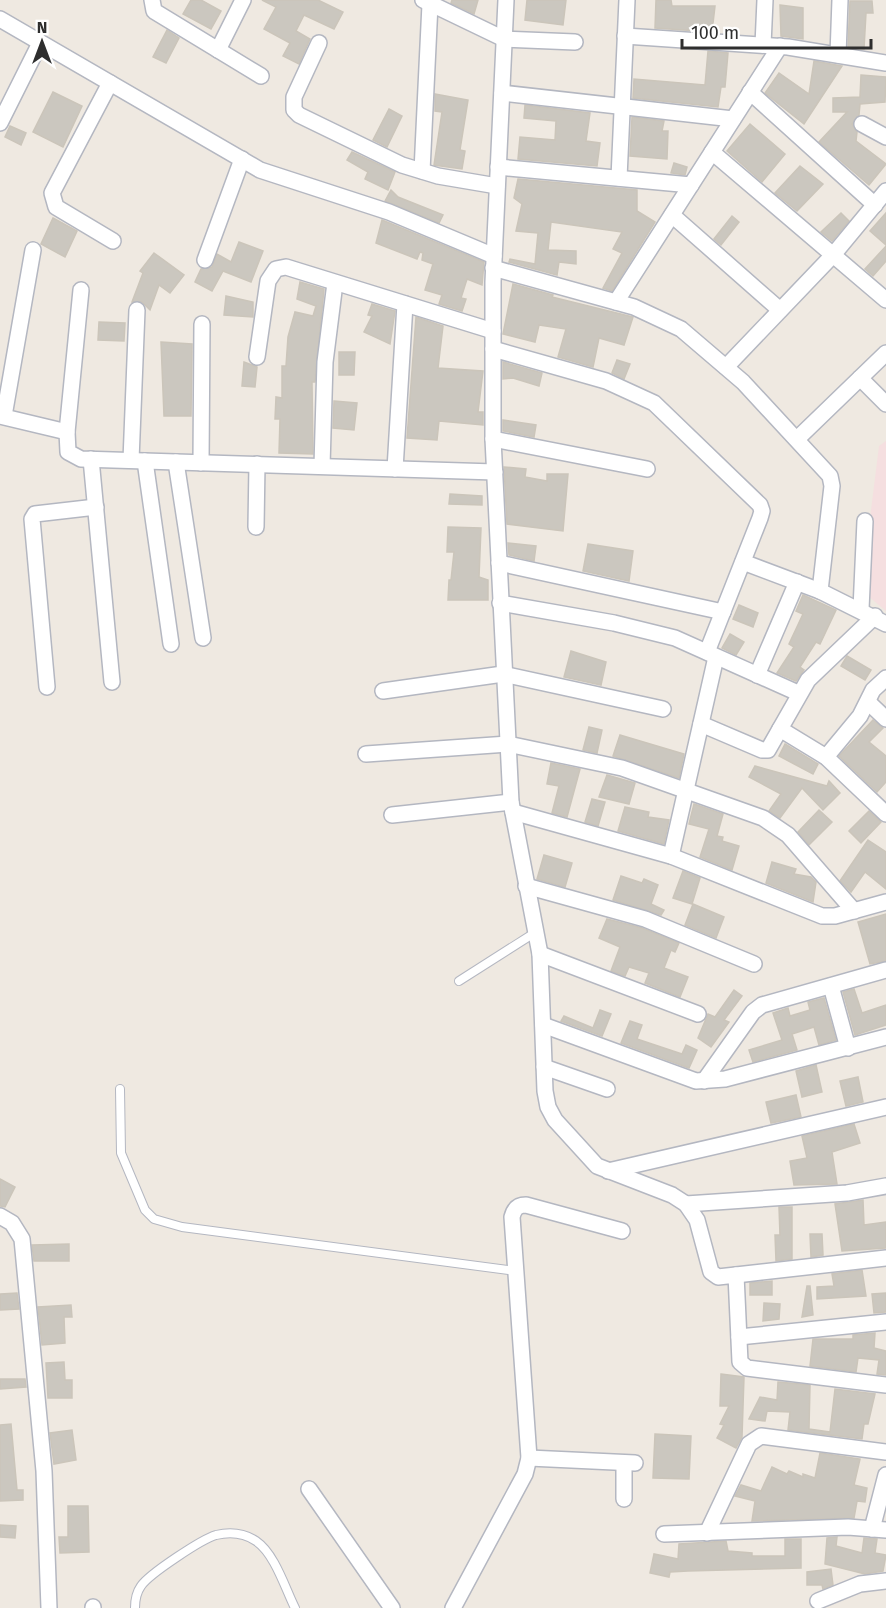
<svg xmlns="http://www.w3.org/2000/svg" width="886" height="1608" viewBox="0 0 886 1608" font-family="'Fira Sans',sans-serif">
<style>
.medical{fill:#f5dfe0}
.building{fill:#cbc7bf;stroke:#cbc5ba;stroke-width:1.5}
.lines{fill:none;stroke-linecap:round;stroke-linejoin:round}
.service-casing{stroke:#b4b7c1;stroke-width:10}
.minor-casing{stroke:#b4b7c1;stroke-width:18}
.service{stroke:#fff;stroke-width:8}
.minor{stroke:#fff;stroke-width:15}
</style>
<rect width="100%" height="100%" fill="#efe9e1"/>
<polygon class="medical" points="886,441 886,611 861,590 879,446"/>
<g class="building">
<polygon points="191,0 201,0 221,11 211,29 183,14"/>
<polygon points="262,0 318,0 343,12 334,29 304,15 296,31 310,39 299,64 283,56 290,43 264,29 276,7"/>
<polygon points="452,0 478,0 474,14 451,3"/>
<polygon points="527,0 566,0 563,25 525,20"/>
<polygon points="656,0 671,0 672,6 715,6 712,32 655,28"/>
<polygon points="850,1 872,1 873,13 866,13 864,49 848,47"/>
<polygon points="780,5 803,8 803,39 781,36"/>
<polygon points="167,30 179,38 166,63 153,57"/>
<polygon points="708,51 728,53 725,87 721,87 718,107 633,98 634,79 705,85"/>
<polygon points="814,61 842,66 804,124 765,93 779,73 809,94"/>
<polygon points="861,75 886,77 885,102 860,104 859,115 852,124 857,132 856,141 886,164 869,185 819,142 847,112 833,112 833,98 860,97"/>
<polygon points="53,92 82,106 63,147 33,132"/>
<polygon points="435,94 468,100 460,150 465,151 462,169 434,165 442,112 435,111"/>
<polygon points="525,105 590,113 586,141 600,143 597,166 518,159 520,137 555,140 556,121 524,118"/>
<polygon points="389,109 402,116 387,147 373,140"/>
<polygon points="632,117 664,121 662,131 668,131 667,159 630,156"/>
<polygon points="750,124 785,154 762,182 727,151"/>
<polygon points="10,126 26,133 21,145 5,137"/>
<polygon points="352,152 395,172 388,190 365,179 368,172 347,160"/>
<polygon points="674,163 687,167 685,175 671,173"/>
<polygon points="800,166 823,184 797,211 775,193"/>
<polygon points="518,179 637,190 637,211 655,222 612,291 603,288 622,253 613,249 622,232 551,222 548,250 576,251 576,264 559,262 557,275 509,262 510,259 535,264 538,233 516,231 522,204 514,198"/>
<polygon points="391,190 398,197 443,215 439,223 385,201"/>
<polygon points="841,213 849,221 832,241 821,232"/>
<polygon points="886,213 886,245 870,231"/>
<polygon points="732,216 739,222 721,245 714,239"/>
<polygon points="53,218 77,231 65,257 41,244"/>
<polygon points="382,220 484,262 482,285 467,279 461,298 466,299 462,311 439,304 442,295 425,290 433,264 422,260 423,253 420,252 417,259 376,243"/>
<polygon points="239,242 263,251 251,282 223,271 212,291 195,282 201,269 212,267 217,254 231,262"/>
<polygon points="886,246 886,261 873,276 865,269"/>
<polygon points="154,253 184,275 170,293 159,285 150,310 142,302 132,302 143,273 140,271"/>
<polygon points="300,282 324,289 315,382 312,382 313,454 279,453 280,419 275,419 276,397 282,398 282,366 286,366 288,337 295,312 313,316 316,306 297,299"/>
<polygon points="513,284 553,295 552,297 633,317 624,345 599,338 593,367 558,357 566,329 539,325 535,342 503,334"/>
<polygon points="226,296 253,302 253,317 224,315"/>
<polygon points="372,304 395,311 390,344 364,332 372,316 368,315"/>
<polygon points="416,317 443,326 438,368 483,371 478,412 483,412 483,425 439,421 437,440 407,438"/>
<polygon points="99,322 125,323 124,341 98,340"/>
<polygon points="161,342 192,344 191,416 164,416"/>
<polygon points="339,352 355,352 354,375 339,375"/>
<polygon points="617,360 630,364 624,379 612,373"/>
<polygon points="244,362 257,367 255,387 242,386"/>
<polygon points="503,362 542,373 539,386 513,378 503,379"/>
<polygon points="334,401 357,403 354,430 333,428"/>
<polygon points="503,420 536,425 534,437 503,431"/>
<polygon points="504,467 526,469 525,477 547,481 547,474 568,474 563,531 507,524"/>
<polygon points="450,494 482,496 482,505 449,504"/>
<polygon points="448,527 481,528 479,577 488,580 488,600 448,600 449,580 451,580 454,552 447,552"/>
<polygon points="508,543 536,546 534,561 509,555"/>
<polygon points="588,544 633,551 629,581 583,571"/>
<polygon points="803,595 836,610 820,644 816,642 800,667 804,670 796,681 777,673 794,647 789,644 803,614 796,611"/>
<polygon points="739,605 758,613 753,627 733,619"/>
<polygon points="730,634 744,642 736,655 722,648"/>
<polygon points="571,651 606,662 601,685 564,677"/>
<polygon points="847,656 871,670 865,680 841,666"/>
<polygon points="873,720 883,728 869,742 886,756 886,782 877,792 839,756"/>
<polygon points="589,727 602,730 597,753 583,750"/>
<polygon points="620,735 684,754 679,778 613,756"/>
<polygon points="785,744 818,764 813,774 779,756"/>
<polygon points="551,763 580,769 567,817 552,813 559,786 547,784"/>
<polygon points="755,766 827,786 829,781 840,793 823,810 802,788 780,818 769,811 781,794 749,777"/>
<polygon points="607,775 635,783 629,804 599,797"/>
<polygon points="592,799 605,802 598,826 585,822"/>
<polygon points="694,804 723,814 717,836 723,837 722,841 739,846 732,870 700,857 709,829 689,824"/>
<polygon points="625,807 649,812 648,817 669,820 664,844 618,831"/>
<polygon points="819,810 832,822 809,845 798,832"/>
<polygon points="869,811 881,822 861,843 849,831"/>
<polygon points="868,840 886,852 886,889 865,872 851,892 840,881"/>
<polygon points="544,855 572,863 565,887 537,879"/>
<polygon points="772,862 796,869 794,874 811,877 816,882 813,902 766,883"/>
<polygon points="683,871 700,878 692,904 673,898"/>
<polygon points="621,876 642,883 644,879 658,885 651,904 664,910 661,915 613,900"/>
<polygon points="693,904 724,917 716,938 685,925"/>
<polygon points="886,914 886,961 870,964 858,922"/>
<polygon points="607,919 642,928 679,943 675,952 671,950 664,968 688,977 680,997 645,983 649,973 629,967 625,976 611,971 620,947 599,938"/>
<polygon points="854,989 862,1013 886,1005 886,1025 855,1035 843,992"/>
<polygon points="734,990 742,996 724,1020 729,1022 711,1047 698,1038 708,1014 715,1017"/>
<polygon points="824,998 836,1040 819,1045 814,1027 792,1034 797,1050 753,1062 749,1050 782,1040 773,1013 788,1008 790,1016 810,1010 808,1002"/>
<polygon points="600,1010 611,1014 602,1036 561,1021 564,1016 593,1028"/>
<polygon points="630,1021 642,1025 637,1039 682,1054 686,1045 697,1050 689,1068 621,1043"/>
<polygon points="816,1065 822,1092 802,1097 796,1071"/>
<polygon points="858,1077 863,1102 846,1106 840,1081"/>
<polygon points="796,1095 801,1117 771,1123 766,1102"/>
<polygon points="854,1124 860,1143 832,1152 837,1184 794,1185 790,1161 807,1158 802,1136"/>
<polygon points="0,1179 15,1187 5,1207 0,1206"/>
<polygon points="863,1200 864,1225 886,1222 886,1248 842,1251 835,1204"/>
<polygon points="779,1207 792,1207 792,1259 776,1261 775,1235 780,1235"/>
<polygon points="810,1234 822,1234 823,1255 811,1257"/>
<polygon points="69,1244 69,1261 34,1261 32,1245"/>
<polygon points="862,1270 866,1296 817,1299 817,1287 834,1286 832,1274"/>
<polygon points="772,1281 772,1295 750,1295 750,1283"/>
<polygon points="807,1286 810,1286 813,1315 802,1317"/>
<polygon points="17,1293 19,1309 0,1310 0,1294"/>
<polygon points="886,1293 886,1312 874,1313 872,1294"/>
<polygon points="764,1303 780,1304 779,1319 763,1321"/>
<polygon points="71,1305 72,1317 64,1317 65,1343 42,1345 38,1307"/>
<polygon points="875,1333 874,1348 886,1351 886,1375 877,1374 879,1360 858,1358 856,1372 810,1366 813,1339 853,1339 853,1335"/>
<polygon points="64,1362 65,1380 72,1380 72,1398 48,1398 46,1363"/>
<polygon points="721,1374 744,1377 742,1437 736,1448 717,1438 724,1425 720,1424 729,1406 720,1406"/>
<polygon points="0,1379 25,1379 26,1387 0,1389"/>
<polygon points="778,1382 810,1385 809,1429 830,1432 835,1389 875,1394 868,1424 864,1424 862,1439 788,1430 790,1412 767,1411 765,1421 749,1419 760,1397 777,1400"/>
<polygon points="11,1424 17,1490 23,1490 23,1500 0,1501 0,1425"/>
<polygon points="72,1430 76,1460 54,1464 50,1433"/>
<polygon points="655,1434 691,1436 689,1479 653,1478"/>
<polygon points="820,1453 860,1459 854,1485 867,1488 865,1502 857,1501 854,1518 752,1521 755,1501 735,1496 741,1485 761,1491 772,1467 787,1474 789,1471 803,1477 803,1474 815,1478"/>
<polygon points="68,1506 88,1506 89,1552 60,1553 59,1537 68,1537"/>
<polygon points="0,1525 16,1526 15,1538 0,1537"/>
<polygon points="837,1537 836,1546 862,1553 864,1538 877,1539 875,1553 886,1555 883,1571 865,1574 825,1564 827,1538"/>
<polygon points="785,1539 801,1539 801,1568 688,1571 670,1572 669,1577 650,1573 654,1554 678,1559 679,1544 726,1541 728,1551 752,1553 752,1556 785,1556"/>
<polygon points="831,1569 833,1585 823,1589 822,1585 807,1585 807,1572"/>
</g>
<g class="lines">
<g class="service-casing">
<g id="service">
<polyline points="459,981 536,932"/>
<polyline points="120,1089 121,1153 145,1210 154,1219 182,1227 516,1271"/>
<path d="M135 1608C135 1600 136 1593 141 1586 149 1574 202 1539 216 1535 229 1532 244 1533 256 1541 275 1554 285 1588 295 1608"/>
</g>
</g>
<g class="minor-casing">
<g id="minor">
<polyline points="152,0 154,11 261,76"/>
<polyline points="423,0 504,39 575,42"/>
<polyline points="506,0 493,282 493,439 511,802 540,954 545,1091 548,1107 555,1120 597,1166 672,1195 686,1204 697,1220 711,1272 718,1277 736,1275 740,1362 747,1368 886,1385"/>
<polyline points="0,19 260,170 389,212 494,256"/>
<polyline points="625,36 788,47 886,63"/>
<polyline points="319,43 294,97 294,110 299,115 402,165 438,176 497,186"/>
<polyline points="763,45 765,0"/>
<polyline points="218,50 243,0"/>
<polyline points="838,55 840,0"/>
<polyline points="110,83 52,193 56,207 113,241"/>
<polyline points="750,92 875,205"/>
<polyline points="502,93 733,119"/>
<polyline points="0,123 40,43"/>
<polyline points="862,124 886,137"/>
<polyline points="712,152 886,300"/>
<polyline points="498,167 691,185"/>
<polyline points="422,171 430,4"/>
<polyline points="619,178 627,0"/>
<polyline points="672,215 780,310"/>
<polyline points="205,260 242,159"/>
<polyline points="493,268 634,307 681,329 743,382 830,476 832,486 820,591 886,624"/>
<polyline points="616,302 780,46"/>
<polyline points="493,349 606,381 654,403 760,505 762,511 760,518 707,652"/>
<polyline points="257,357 268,281 276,269 286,267 493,331"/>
<polyline points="726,367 833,255 886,191"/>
<polyline points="860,378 886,404"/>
<polyline points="0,416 67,432 68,452 81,459 495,472"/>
<polyline points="4,416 33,250"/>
<polyline points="67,432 81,290"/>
<polyline points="493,439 647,469"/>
<polyline points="797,439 886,353"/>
<polyline points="91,459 112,682"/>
<polyline points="131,460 137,310"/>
<polyline points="145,461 171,644"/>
<polyline points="176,462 203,638"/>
<polyline points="201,463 202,324"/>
<polyline points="322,466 325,362 335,283"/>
<polyline points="395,469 405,304"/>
<polyline points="256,527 257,464"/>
<polyline points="743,562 820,591"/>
<polyline points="499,563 723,612"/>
<polyline points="500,603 614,623 675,638 798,693"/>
<polyline points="861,609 865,521"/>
<polyline points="757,675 797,582"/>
<polyline points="47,687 32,519 35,514 96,507"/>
<polyline points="383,691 503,674 663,709"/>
<polyline points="868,702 886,719"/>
<polyline points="701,724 762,750 768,750 780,729 826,757 886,814"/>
<polyline points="780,729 808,680 875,616"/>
<polyline points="366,754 508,744 622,768 763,818 788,835 854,911"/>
<polyline points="826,757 860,716 873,690 886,678"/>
<polyline points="513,812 671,856 822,916 835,916 886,902"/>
<polyline points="392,815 511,802"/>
<polyline points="671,856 716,657"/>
<polyline points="526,886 645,919 754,964"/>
<polyline points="540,954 698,1014"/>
<polyline points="831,986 848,1048"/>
<polyline points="543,1025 696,1081 725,1079 886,1037"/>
<polyline points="544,1067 607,1089"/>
<polyline points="704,1081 753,1012 762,1005 886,970"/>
<polyline points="608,1171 886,1107"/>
<polyline points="686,1204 847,1193 886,1186"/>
<polyline points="0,1216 12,1223 22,1239 44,1471 49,1608"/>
<polyline points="736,1275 886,1258"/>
<polyline points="739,1337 886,1322"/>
<polyline points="529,1458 635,1463"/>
<polyline points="309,1489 392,1608"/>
<polyline points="624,1499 624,1463"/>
<polyline points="872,1529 886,1475"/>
<polyline points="707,1533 749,1444 761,1436 886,1452"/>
<polyline points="664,1534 848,1527 886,1530"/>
<polyline points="818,1601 860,1584 886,1581"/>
<polyline points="93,1607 93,1608"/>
<path d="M453 1608 525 1474 529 1458 512 1217C514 1209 517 1205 526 1205L622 1231"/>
</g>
</g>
<use href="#service" class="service"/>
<use href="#minor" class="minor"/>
</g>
<g transform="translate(42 42)" stroke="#ffffff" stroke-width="4.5" paint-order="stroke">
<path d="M0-4.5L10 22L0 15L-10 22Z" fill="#2e2e2e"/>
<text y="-9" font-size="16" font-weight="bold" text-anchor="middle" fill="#2e2e2e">N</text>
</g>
<path d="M682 39v9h189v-9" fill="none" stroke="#2e2e2e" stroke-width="3"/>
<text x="691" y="39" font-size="18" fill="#2e2e2e" stroke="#ffffff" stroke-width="4.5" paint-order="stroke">100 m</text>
</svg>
